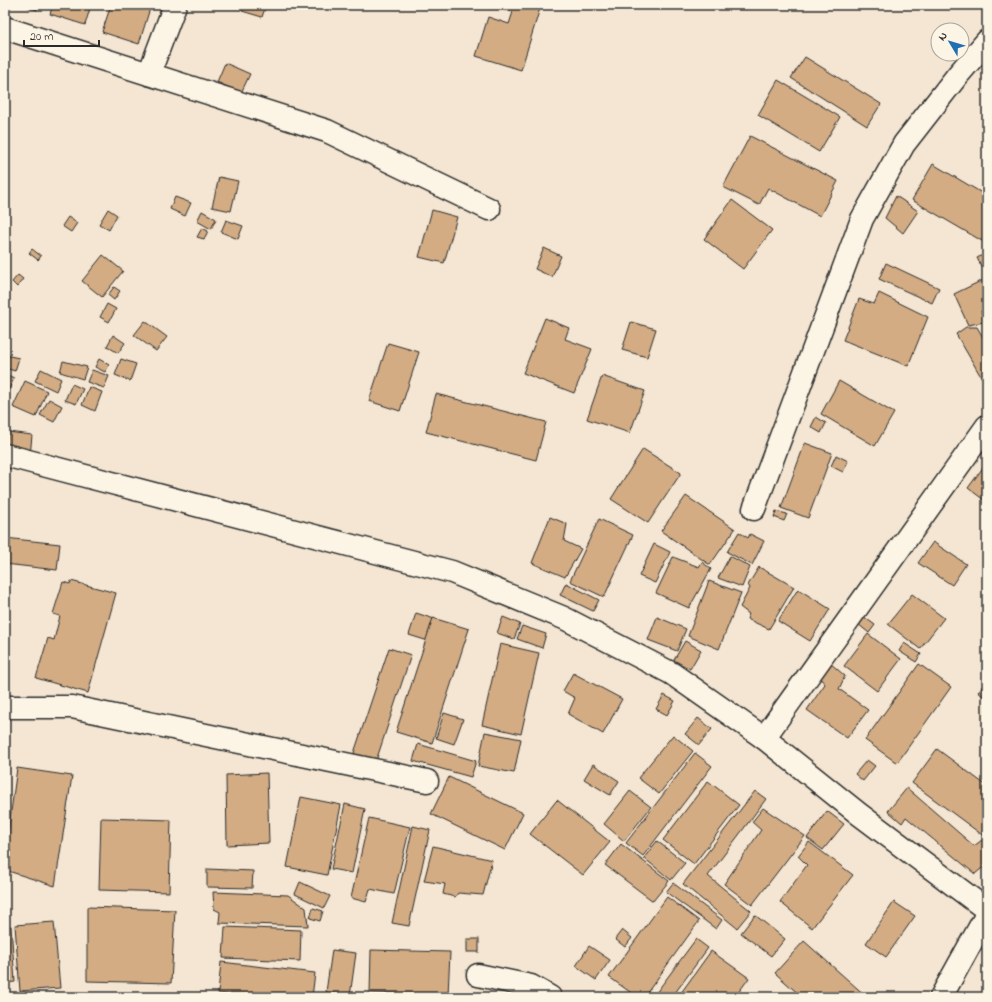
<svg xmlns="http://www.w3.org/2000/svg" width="992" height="1002" viewBox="0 0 992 1002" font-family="'Indie Flower',sans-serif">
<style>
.building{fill:#d3ac84;stroke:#2b2b2b}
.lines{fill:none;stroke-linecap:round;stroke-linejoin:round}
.minor-casing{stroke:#2b2b2b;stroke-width:25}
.tertiary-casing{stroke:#2b2b2b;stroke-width:25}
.minor{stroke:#fcf5e5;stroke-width:22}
.tertiary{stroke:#fcf5e5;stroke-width:22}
</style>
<rect width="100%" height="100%" fill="#f4e6d2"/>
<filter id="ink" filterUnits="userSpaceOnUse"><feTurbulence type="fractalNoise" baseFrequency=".025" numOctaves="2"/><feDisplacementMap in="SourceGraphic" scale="8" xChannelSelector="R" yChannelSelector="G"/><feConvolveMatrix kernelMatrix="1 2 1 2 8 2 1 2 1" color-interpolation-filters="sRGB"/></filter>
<g filter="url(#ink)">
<g class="building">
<polygon points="22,5 38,5 37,10"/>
<polygon points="53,5 91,5 85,25 50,14"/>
<polygon points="111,5 151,5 139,44 102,32"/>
<polygon points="244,5 266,5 262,17 242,11"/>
<polygon points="494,5 541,5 521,70 476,56 488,17 509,24 513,12 494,7"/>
<polygon points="805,57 881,104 867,126 791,78"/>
<polygon points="225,63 250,74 241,93 217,82"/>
<polygon points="778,80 840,117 819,152 758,115"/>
<polygon points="750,136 838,181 820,216 768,188 759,205 723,187"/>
<polygon points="933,164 987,196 987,232 982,241 912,200"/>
<polygon points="219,177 238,181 231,211 212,207"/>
<polygon points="896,196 918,211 903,233 885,218"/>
<polygon points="175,197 191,203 185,216 170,209"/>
<polygon points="732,200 772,230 743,269 704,239"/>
<polygon points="108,209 117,215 109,230 99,224"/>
<polygon points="432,210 457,217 444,263 419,257"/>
<polygon points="202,211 216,219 211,229 197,221"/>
<polygon points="68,217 77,223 71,232 62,226"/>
<polygon points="226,220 243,226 238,239 221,232"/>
<polygon points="202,228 208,231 204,239 197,237"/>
<polygon points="544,248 561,256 552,277 535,269"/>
<polygon points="32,249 41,256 38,260 29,253"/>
<polygon points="985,254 987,265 982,267 977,258"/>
<polygon points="103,255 123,271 102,297 82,281"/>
<polygon points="886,263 939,288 932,303 879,279"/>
<polygon points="18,275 23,279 17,287 12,282"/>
<polygon points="987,278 987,309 981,311 984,322 968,325 954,294"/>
<polygon points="114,287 120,291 114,300 108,295"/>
<polygon points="879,293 928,317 908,366 843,340 859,299 874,304"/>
<polygon points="107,304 116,309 109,322 100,317"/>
<polygon points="545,318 569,328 565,339 592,349 574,393 523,373"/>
<polygon points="145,321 167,337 156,351 134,335"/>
<polygon points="631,322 656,329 647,357 622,350"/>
<polygon points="966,327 977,327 987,344 987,377 983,380 956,334"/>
<polygon points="113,335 125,343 118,353 107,346"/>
<polygon points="388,343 419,352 400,411 369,401"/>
<polygon points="5,355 19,358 15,371 5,368"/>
<polygon points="99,359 109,365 105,372 95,367"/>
<polygon points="121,359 136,364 130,381 115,375"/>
<polygon points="63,361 87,367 83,379 60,372"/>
<polygon points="41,369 61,379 56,391 35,381"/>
<polygon points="92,370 109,376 104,388 87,382"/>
<polygon points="5,374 14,378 5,398"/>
<polygon points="602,376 645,391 630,433 587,419"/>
<polygon points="25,381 47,391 36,417 13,407"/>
<polygon points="839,381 894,413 875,446 821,414"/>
<polygon points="72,384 83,389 76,404 65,400"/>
<polygon points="89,387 102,392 95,411 82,405"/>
<polygon points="436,394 546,422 536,460 426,432"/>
<polygon points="49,399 62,406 54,422 40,415"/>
<polygon points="816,417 826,423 821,433 811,427"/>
<polygon points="8,432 32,435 30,457 5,454"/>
<polygon points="805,443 832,453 808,518 781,508"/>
<polygon points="643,449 681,473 648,523 611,499"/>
<polygon points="836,455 848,461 843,472 831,466"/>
<polygon points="987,462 987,496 984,500 968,488"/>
<polygon points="686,496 735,529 710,565 661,531"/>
<polygon points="776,511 787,514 784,521 774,517"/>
<polygon points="550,517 567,524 564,541 581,549 565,577 532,563"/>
<polygon points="599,519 633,535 604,597 570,581"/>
<polygon points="739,532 748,538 750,534 764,541 752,565 727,552"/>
<polygon points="5,538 60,544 57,570 5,564"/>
<polygon points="933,542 966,564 952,585 918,563"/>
<polygon points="654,544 670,552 655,583 639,576"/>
<polygon points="730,556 750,567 742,587 718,578"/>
<polygon points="673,557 699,567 702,562 711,569 689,608 656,593"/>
<polygon points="759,567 794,587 769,629 747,619 749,614 740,607 750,588 748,585"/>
<polygon points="71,581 116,593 88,693 36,678 48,638 54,640 60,616 53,614 63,582 70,584"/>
<polygon points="709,581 741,593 719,649 688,636"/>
<polygon points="566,583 599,600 593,611 560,595"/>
<polygon points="798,589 830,609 810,641 778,621"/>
<polygon points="912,594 944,618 920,649 888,624"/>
<polygon points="416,613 462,628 454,649 409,635"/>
<polygon points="503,617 520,624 514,639 497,633"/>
<polygon points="657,617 686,629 677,651 648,640"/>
<polygon points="864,617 875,625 869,633 858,624"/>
<polygon points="433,618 469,629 432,743 396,732"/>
<polygon points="522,626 546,634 542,648 517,639"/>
<polygon points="868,634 901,659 877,691 844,666"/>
<polygon points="685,641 701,650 690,669 674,660"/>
<polygon points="904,643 921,654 916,662 899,651"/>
<polygon points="500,644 539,653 521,734 482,725"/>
<polygon points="389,648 411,655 375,764 353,756"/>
<polygon points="829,662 845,676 839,689 868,710 847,738 807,710 825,684 820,678"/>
<polygon points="919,664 951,687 897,763 865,740"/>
<polygon points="573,673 622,699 603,734 568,714 575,698 563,691"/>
<polygon points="987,680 987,699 978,692"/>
<polygon points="664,695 675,701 667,715 656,709"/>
<polygon points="444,713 463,719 454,744 436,738"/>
<polygon points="698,718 712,729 699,745 685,734"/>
<polygon points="485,732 521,739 514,773 478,766"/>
<polygon points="673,735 693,751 659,794 638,778"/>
<polygon points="418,744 476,761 471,777 413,761"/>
<polygon points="937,749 987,786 987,835 985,837 912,783"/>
<polygon points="695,753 712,766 643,856 626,843"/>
<polygon points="867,760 875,766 863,781 855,774"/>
<polygon points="593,764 619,781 610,795 584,779"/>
<polygon points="17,768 72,776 55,886 5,870 5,855"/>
<polygon points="267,773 269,843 227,845 226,775"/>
<polygon points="449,777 523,813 505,850 431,814"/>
<polygon points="708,781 739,805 694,864 663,840"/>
<polygon points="907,788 974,846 982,840 987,844 987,864 975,874 906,817 902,823 888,811"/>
<polygon points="630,791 651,807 624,841 604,824"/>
<polygon points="755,791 766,799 708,876 751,911 737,928 683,884"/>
<polygon points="301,797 341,805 327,875 287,867"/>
<polygon points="557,800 610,842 583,875 530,834"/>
<polygon points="345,804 365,809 352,873 331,869"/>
<polygon points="763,808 805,836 752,905 724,884 761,830 752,822"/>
<polygon points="827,811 844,824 823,850 807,838"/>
<polygon points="101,818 171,820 169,892 99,890"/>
<polygon points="369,818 410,827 394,894 370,889 366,902 351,898"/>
<polygon points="413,826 430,830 409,926 392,923"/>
<polygon points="657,841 685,863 671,880 644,858"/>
<polygon points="809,842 853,875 812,928 780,902 807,865 798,856"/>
<polygon points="621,844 669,881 653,901 605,865"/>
<polygon points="433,846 492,860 483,895 458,893 455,897 443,894 445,884 424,881"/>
<polygon points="207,869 253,871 252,888 207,887"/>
<polygon points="300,882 330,896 324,908 295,894"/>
<polygon points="673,883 722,920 716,929 666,892"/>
<polygon points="213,892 288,895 306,908 308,926 219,923 220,912 214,909"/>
<polygon points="667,897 699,921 644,997 637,997 609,977"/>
<polygon points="894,902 915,916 886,957 866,943"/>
<polygon points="87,907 175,910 171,983 87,981"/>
<polygon points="313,908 323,911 320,921 310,918"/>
<polygon points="755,915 785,939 771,956 741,933"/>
<polygon points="54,922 60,988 20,991 15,925"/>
<polygon points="11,926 15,982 5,983 5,927"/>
<polygon points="225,927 301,930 300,961 223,958"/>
<polygon points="622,930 632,938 625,947 615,939"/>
<rect x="467" y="939" width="12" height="13"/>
<polygon points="696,939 708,948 672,997 653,997"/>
<polygon points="804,941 867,997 802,997 775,973"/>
<polygon points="589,946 610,960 596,980 576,966"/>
<polygon points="332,950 356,953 350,996 326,992"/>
<polygon points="371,950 450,952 448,995 370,993"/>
<polygon points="711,951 749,978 735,997 678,997"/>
<polygon points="221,962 315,973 312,997 259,997 218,993"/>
</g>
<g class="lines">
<g class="minor-casing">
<g id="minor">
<polyline points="5,28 327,131 489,209"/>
<polyline points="149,74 175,5"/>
<polyline points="5,455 452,572 564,618 671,673 764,738 859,814 987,910"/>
<polyline points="754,509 862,219 904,144 957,76 987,41"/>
<polyline points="5,707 72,707 427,781"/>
<polyline points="764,738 987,426"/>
<polyline points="478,975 531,986 550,997"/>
</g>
</g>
<g class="tertiary-casing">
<polyline id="tertiary" points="941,997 987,914"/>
</g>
<use href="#minor" class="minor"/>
<use href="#tertiary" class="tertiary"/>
</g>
</g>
<rect width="992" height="1002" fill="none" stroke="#fcf5e5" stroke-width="20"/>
<rect x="10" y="10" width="972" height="982" fill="none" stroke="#2b2b2b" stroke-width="1.5" filter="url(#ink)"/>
<g transform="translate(950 42) rotate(308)"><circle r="19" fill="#fcf5e5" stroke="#a8a49b"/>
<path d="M0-3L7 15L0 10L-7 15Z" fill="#1f6fb2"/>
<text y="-6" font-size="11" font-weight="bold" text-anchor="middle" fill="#2b2b2b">N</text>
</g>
<path d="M24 40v6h75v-6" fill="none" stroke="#2b2b2b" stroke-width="2"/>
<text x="30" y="40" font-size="12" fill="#2b2b2b" stroke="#fcf5e5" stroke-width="3" paint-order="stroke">20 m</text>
</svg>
